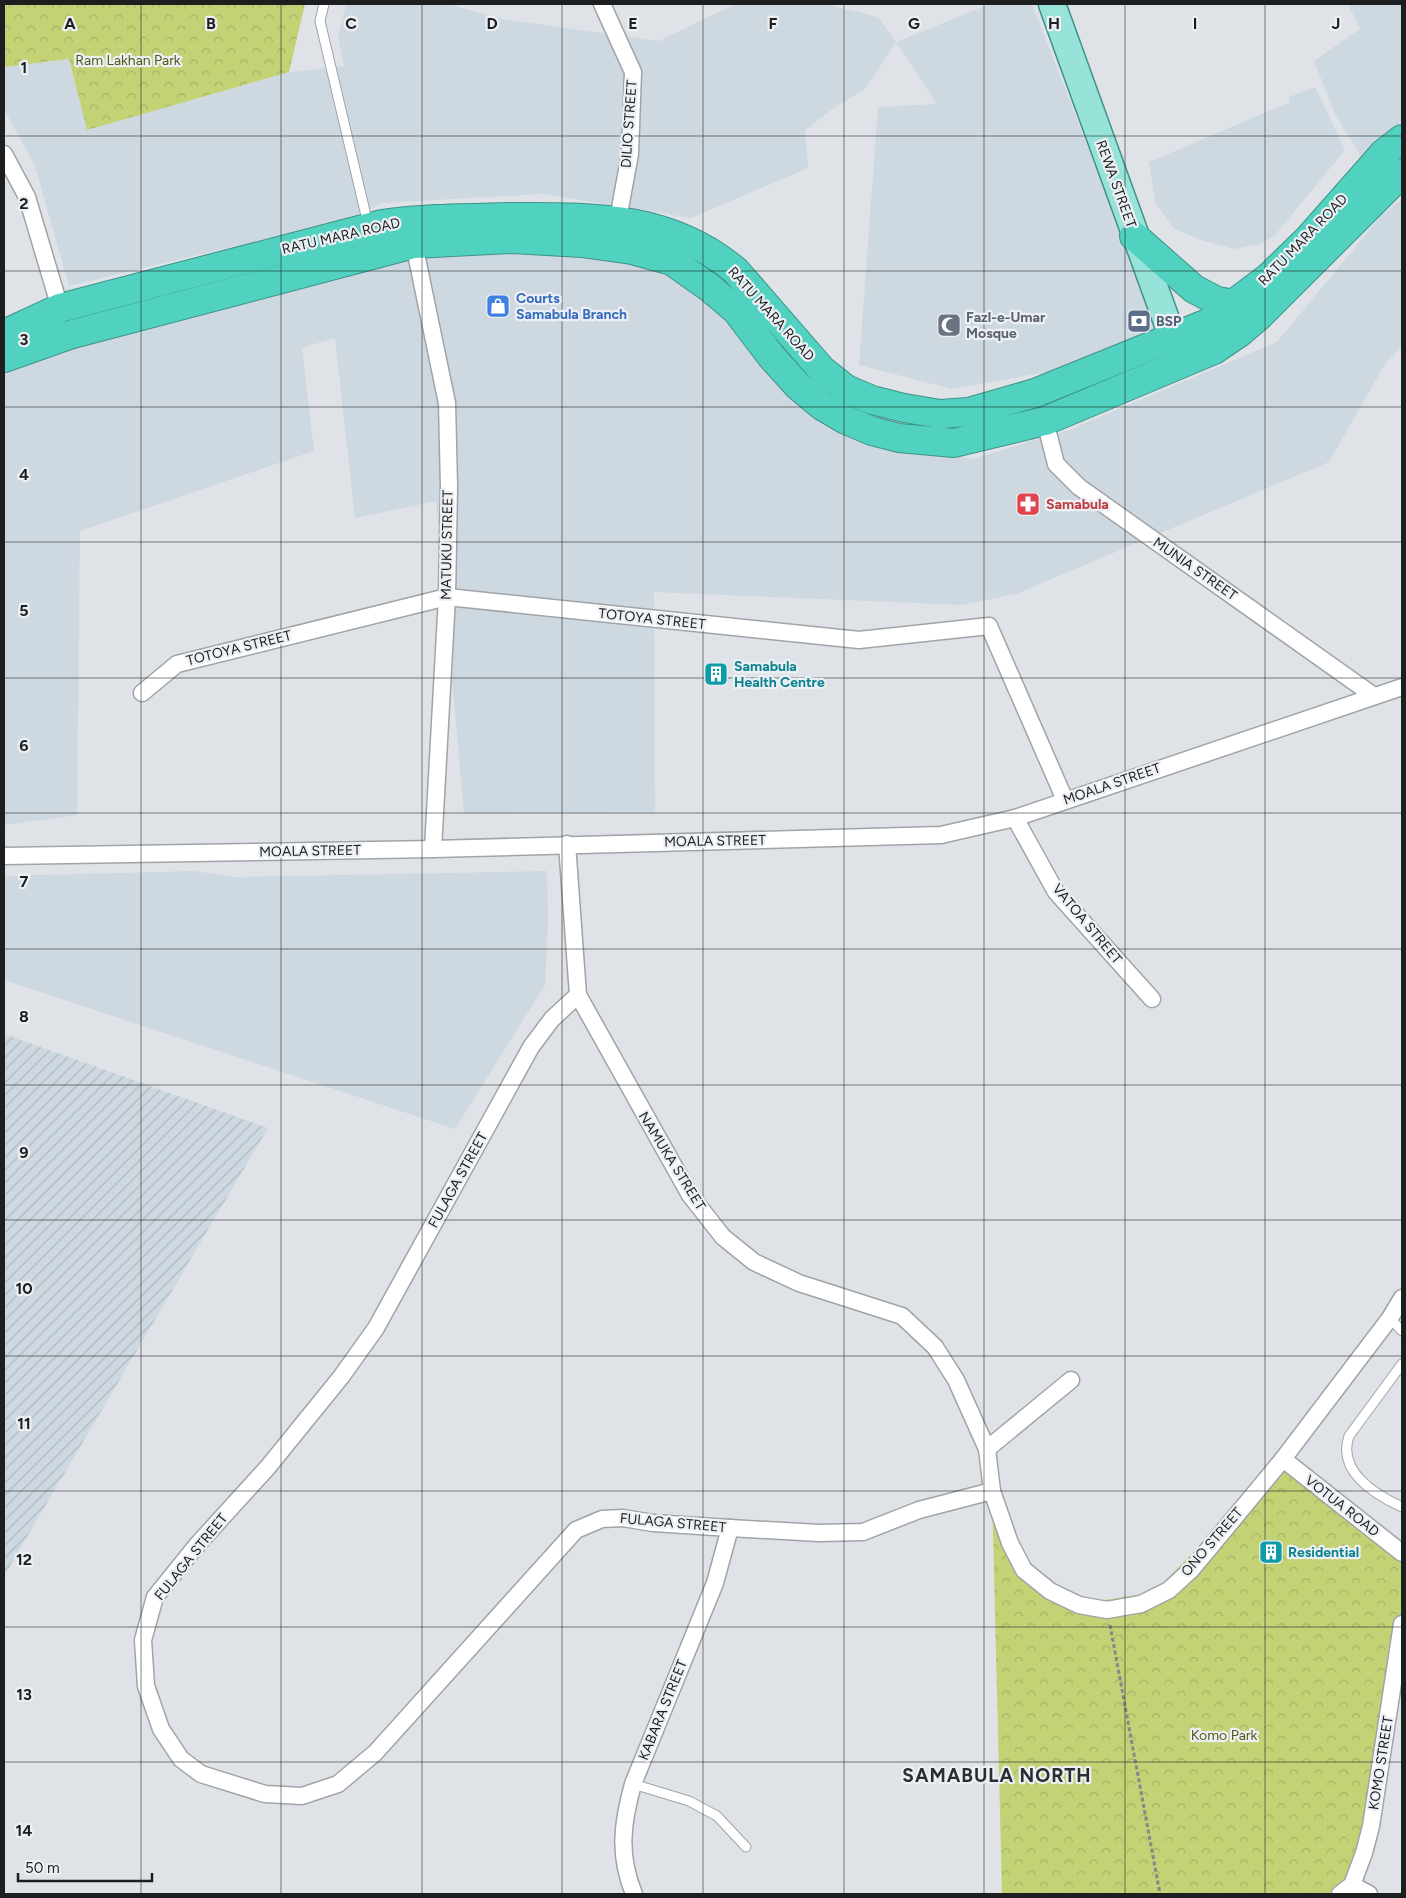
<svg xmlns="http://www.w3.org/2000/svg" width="1406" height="1898" viewBox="0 0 1406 1898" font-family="Figtree,sans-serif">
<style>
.built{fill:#ced8e1}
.industrial{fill:url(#industrial-furrows)}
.park{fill:url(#park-crowns)}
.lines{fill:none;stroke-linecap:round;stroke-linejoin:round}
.lane-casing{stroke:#a0a4a8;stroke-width:11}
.street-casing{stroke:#a0a4a8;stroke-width:19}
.primary-casing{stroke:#3e9287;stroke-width:29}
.highway-casing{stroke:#3e9287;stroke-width:30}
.path{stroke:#86898b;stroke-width:3;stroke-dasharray:4 2.5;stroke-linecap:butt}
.lane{stroke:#fff;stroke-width:9}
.street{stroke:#fff;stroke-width:16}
.primary{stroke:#97e3d9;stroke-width:26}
.highway{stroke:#51d1bf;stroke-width:28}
.grid{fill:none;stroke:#1c1e1f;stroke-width:1;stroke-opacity:0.55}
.labels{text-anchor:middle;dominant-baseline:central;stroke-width:4.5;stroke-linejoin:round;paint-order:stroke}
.park-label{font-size:14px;fill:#505914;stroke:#ecf0f4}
.street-label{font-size:14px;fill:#1c1e1f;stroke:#ecf0f4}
.shop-label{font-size:14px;font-weight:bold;fill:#366cbe;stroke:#ecf0f4;text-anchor:start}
.worship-label{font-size:14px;font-weight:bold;fill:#5b616d;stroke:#ecf0f4;text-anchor:start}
.service-label{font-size:14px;font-weight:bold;fill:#4e5e75;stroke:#ecf0f4;text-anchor:start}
.health-label{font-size:14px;font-weight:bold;fill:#be3a42;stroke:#ecf0f4;text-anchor:start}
.culture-label{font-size:14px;font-weight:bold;fill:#0d838f;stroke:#ecf0f4;text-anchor:start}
.district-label{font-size:19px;font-weight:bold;letter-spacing:1px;fill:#2b2e31;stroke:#ecf0f4}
.grid-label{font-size:16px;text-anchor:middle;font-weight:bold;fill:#1c1e1f;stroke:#ecf0f4;stroke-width:4.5;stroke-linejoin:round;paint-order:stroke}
</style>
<defs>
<pattern id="industrial-furrows" width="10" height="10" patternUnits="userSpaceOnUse" patternTransform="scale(1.25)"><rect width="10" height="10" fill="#ced8e1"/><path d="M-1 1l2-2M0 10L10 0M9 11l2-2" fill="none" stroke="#b0b9c1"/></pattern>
<pattern id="park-crowns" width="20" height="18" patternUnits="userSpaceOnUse" patternTransform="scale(1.25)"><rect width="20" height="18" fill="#c2d275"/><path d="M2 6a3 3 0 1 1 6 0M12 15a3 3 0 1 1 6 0" fill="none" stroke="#a6b465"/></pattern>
</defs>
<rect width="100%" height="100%" fill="#dfe3e7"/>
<g class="built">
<polygon points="346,4 447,4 503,19 659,41 735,4 826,4 878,17 896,42 990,4 1032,4 1160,333 1074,367 952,389 859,365 878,107 937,104 896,42 866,88 834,108 805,130 808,168 691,218 543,194 383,203 351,218 69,286 35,166 4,109 4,67 69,59 87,130 289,72 344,66 338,37"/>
<polygon points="1348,4 1402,4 1402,121 1375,142 1361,156 1336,116 1314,61 1360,29"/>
<polygon points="1315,87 1345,150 1276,234 1260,244 1234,249 1204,241 1174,229 1155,202 1149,162 1290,102 1289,97"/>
<polygon points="1402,199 1402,347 1385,364 1329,462 1016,594 962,605 654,592 655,812 464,813 436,501 355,518 335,338 302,348 314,451 80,531 77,815 4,825 4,375 94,335 394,256 503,239 672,269 877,436 972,459 1069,430 1277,342 1381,216"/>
<polygon points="194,871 236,877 547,871 548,923 545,985 455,1129 4,980 4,876"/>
</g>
<polygon class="industrial" points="4,1034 268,1128 4,1576"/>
<g class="park">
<polygon points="4,4 305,4 289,72 87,130 69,59 4,67"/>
<polygon points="1287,1457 1402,1555 1402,1611 1363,1891 1357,1894 1002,1894 992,1491 1019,1572 1080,1604 1154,1592"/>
</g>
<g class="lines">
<g class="lane-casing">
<g id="lane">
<polyline points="324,4 320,21 368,224"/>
<polyline points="1390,1318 1402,1331"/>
<path d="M1402 1364 1349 1436C1337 1471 1374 1494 1402 1507"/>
<polyline points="633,1784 689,1801 717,1816 746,1847"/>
</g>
</g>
<g class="street-casing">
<g id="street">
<polyline points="602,4 633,72 630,154 618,219"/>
<polyline points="4,154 27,197 60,308"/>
<polyline points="414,244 447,403 449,487 447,597 433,849"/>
<polyline points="1045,421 1056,464 1079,487 1374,696"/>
<polyline points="142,693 177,664 447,597 859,640 989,626 1065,800"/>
<polyline points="1015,818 1056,892 1152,999"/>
<polyline points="567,844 578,995 690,1195 723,1237 754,1262 799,1283 902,1316 935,1347 956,1380 987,1449 992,1491 1010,1543 1024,1570 1050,1591 1079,1605 1107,1610 1141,1604 1169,1590 1192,1569 1283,1459 1390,1318 1402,1298"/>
<polyline points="4,856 433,849 941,835 1015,818 1402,687"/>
<polyline points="578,995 552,1019 531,1047 376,1328 341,1377 268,1467 197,1545 155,1597 143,1640 146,1686 161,1729 181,1759 201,1774 265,1794 302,1796 338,1784 375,1753 576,1530 602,1519 623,1518 653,1523 730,1528 819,1533 863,1532 919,1510 992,1491"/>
<polyline points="987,1449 1071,1380"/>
<polyline points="1283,1459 1402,1553"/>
<polyline points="1352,1885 1369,1894"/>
<path d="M634 1894C618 1855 622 1824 633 1784L715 1583 730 1528"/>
<polyline points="1340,1894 1352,1885 1364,1853 1371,1826 1402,1624"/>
</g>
</g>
<g class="primary-casing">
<polyline id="primary" points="1052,4 1180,358"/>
</g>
<g class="highway-casing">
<g id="highway">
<polyline points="1134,236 1194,289 1217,301 1236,304"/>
<path d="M4 334 60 308 382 224C424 218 466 218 508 217 592 217 668 214 736 271L822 370 846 389 872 400 904 408 940 414 969 412 1035 393 1208 323 1269 277 1309 238 1384 153 1402 139"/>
<polyline points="4,358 69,335 414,244 512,239 582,243 632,250 672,261 710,288 736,310 771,356 798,386 822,406 846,420 872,431 899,438 954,443 1045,421 1214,350 1239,333 1260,315 1402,173"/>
</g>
</g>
<polyline class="path" points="1110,1625 1160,1894"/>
<use href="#lane" class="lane"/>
<use href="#street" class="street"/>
<use href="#primary" class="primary"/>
<use href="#highway" class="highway"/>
</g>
<path class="grid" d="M141 4V1894M281 4V1894M422 4V1894M562 4V1894M703 4V1894M844 4V1894M984 4V1894M1125 4V1894M1265 4V1894M4 136H1402M4 271H1402M4 407H1402M4 542H1402M4 678H1402M4 813H1402M4 949H1402M4 1085H1402M4 1220H1402M4 1356H1402M4 1491H1402M4 1627H1402M4 1762H1402"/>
<defs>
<g id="shop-square" transform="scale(1.25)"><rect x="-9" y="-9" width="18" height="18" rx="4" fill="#3f7fe0" stroke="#ecf0f4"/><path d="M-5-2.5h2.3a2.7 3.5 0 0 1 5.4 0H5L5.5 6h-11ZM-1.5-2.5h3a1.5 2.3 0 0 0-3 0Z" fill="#fff"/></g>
<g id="bank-square" transform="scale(1.25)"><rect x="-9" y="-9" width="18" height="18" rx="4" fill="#5c6f8a" stroke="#ecf0f4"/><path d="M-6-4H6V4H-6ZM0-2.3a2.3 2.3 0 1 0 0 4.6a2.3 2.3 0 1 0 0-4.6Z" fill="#fff"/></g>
<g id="mosque-square" transform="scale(1.25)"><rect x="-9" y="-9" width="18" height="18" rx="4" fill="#6b7280" stroke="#ecf0f4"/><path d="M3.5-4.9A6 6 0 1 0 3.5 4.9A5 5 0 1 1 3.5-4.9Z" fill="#fff"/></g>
<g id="pharmacy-square" transform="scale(1.25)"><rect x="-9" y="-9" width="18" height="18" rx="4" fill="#e0444e" stroke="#ecf0f4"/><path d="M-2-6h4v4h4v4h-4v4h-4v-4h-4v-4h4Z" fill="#fff"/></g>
<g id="building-square" transform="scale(1.25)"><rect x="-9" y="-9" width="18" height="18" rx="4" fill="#0f9aa8" stroke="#ecf0f4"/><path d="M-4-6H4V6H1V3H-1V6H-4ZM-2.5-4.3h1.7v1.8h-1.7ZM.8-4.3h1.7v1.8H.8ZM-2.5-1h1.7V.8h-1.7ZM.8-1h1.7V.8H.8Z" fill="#fff"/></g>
</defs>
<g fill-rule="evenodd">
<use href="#shop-square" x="498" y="306"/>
<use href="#bank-square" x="1139" y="321"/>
<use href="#mosque-square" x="949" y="325"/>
<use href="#pharmacy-square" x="1028" y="504"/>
<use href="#building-square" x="716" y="674"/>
<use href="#building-square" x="1271" y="1552"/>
</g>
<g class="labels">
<g class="park-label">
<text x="128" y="60">Ram Lakhan Park</text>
<text x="1224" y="1735">Komo Park</text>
</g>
<g class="street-label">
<text transform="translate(629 124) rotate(-86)">DILIO STREET</text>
<text transform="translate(1116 184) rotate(70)">REWA STREET</text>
<text transform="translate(341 236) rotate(-13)">RATU MARA ROAD</text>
<text transform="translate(1303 240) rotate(-46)">RATU MARA ROAD</text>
<text transform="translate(771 314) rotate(48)">RATU MARA ROAD</text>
<text transform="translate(447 545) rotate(-89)">MATUKU STREET</text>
<text transform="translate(1195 569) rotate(35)">MUNIA STREET</text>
<text transform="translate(652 619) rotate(6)">TOTOYA STREET</text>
<text transform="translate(239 648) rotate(-14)">TOTOYA STREET</text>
<text transform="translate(1112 784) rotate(-19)">MOALA STREET</text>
<text transform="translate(715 841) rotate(-1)">MOALA STREET</text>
<text transform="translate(310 851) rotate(-1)">MOALA STREET</text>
<text transform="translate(1087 924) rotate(50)">VATOA STREET</text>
<text transform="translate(672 1161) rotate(58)">NAMUKA STREET</text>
<text transform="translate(458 1180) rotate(-61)">FULAGA STREET</text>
<text transform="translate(1342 1506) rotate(38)">VOTUA ROAD</text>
<text transform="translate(673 1523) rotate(5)">FULAGA STREET</text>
<text transform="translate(1212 1542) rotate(-49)">ONO STREET</text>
<text transform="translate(191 1557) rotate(-51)">FULAGA STREET</text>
<text transform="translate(663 1710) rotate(-68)">KABARA STREET</text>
<text transform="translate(1381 1763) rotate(-81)">KOMO STREET</text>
</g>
<g class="shop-label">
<text x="516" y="298">Courts<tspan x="516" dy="16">Samabula Branch</tspan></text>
</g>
<g class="worship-label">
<text x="966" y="317">Fazl-e-Umar<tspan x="966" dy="16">Mosque</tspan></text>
</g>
<g class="service-label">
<text x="1156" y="321">BSP</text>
</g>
<g class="health-label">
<text x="1046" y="504">Samabula</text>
</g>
<g class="culture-label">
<text x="734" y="666">Samabula<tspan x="734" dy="16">Health Centre</tspan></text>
<text x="1288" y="1552">Residential</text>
</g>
<g class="district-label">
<text x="997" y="1775">SAMABULA NORTH</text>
</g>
</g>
<g class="grid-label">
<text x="70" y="29">A</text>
<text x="211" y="29">B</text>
<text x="351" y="29">C</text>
<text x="492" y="29">D</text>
<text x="633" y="29">E</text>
<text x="773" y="29">F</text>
<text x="914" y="29">G</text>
<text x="1054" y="29">H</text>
<text x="1195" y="29">I</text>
<text x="1336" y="29">J</text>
<text x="24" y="73">1</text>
<text x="24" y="209">2</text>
<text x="24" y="345">3</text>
<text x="24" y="480">4</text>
<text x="24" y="616">5</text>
<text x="24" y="751">6</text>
<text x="24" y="887">7</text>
<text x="24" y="1022">8</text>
<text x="24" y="1158">9</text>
<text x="24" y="1294">10</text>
<text x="24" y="1429">11</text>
<text x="24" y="1565">12</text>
<text x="24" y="1700">13</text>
<text x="24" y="1836">14</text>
</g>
<rect width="1406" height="1898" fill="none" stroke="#1c1e1f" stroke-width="10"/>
<path d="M18 1873v8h134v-8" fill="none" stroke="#1c1e1f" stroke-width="2.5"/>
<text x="25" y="1873" font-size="15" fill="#1c1e1f" stroke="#ecf0f4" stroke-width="4" paint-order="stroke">50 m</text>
</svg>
